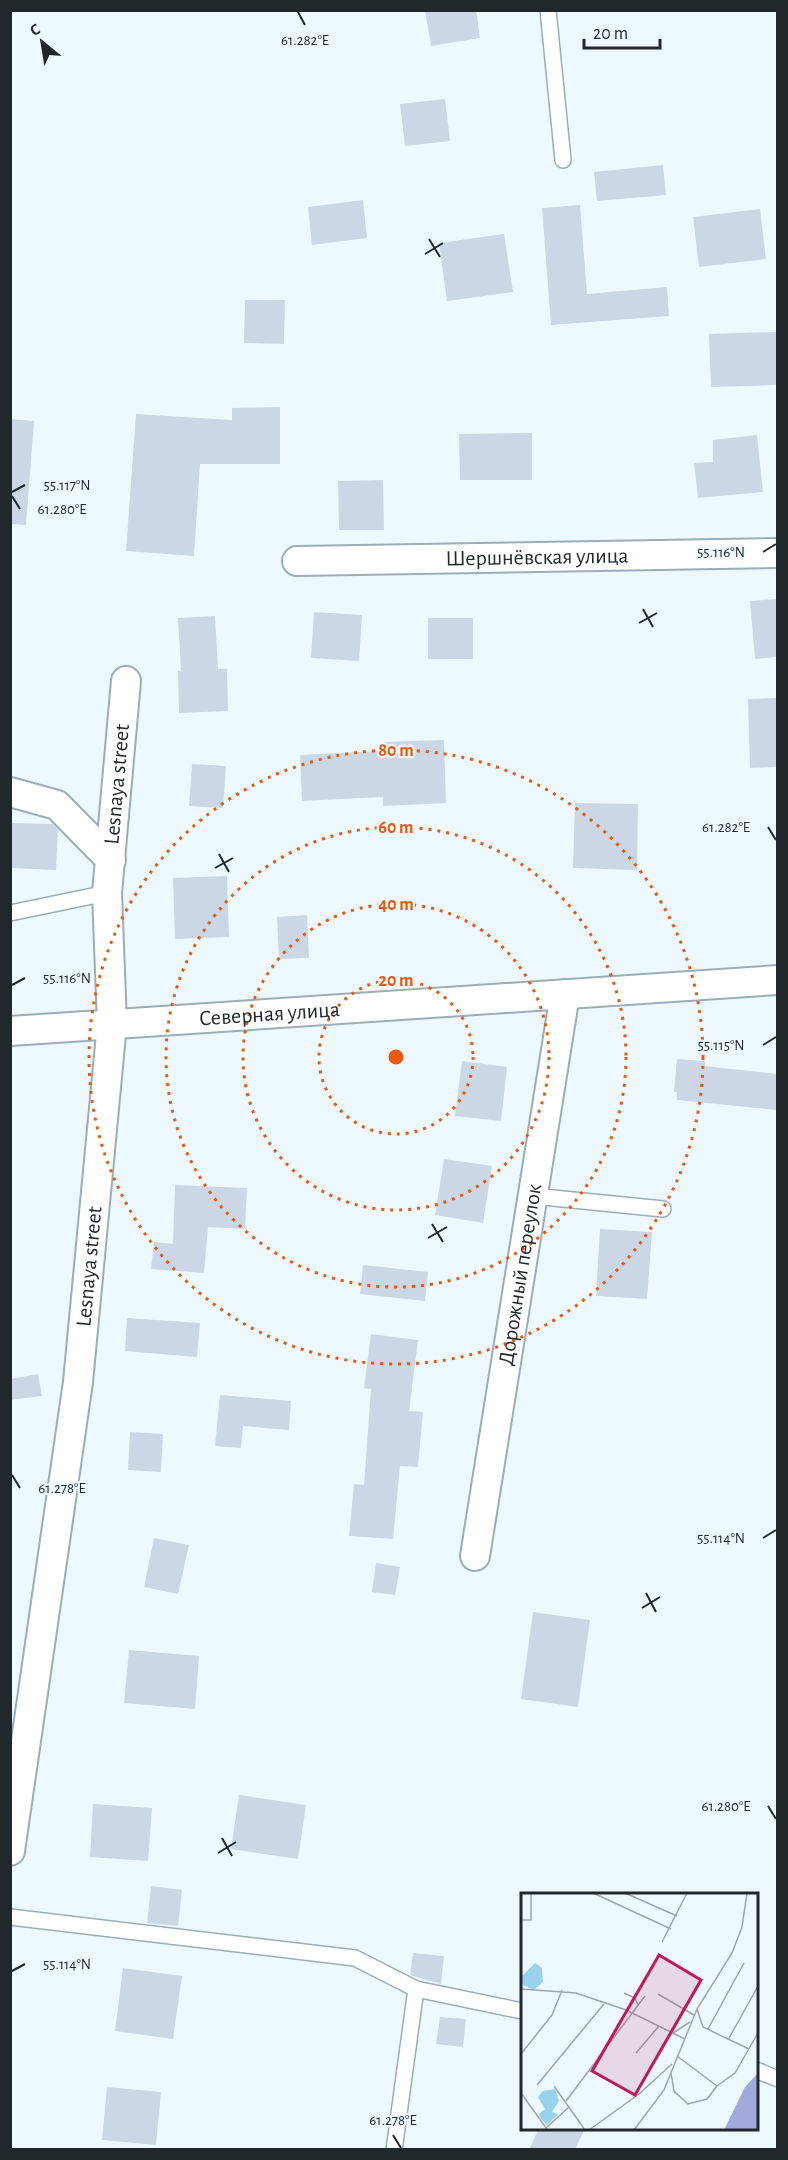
<svg xmlns="http://www.w3.org/2000/svg" width="788" height="2160" viewBox="0 0 788 2160" font-family="'Alegreya Sans',sans-serif">
<style>
.building{fill:#ccd7e6}
.lines{fill:none;stroke-linecap:round;stroke-linejoin:round}
.service-casing{stroke:#9badb6;stroke-width:18}
.minor-casing{stroke:#9badb6;stroke-width:32}
.service{stroke:#fff;stroke-width:15}
.minor{stroke:#fff;stroke-width:28}
.ticks{fill:none;stroke:#21282c;stroke-width:2}
.ring{fill:none;stroke:#e8590c;stroke-width:3;stroke-dasharray:3 6}
.labels{text-anchor:middle;dominant-baseline:central;stroke-width:4.5;stroke-linejoin:round;paint-order:stroke}
.street-label{font-size:22px;fill:#21282c;stroke:#eef9ff}
.inset-road{fill:none;stroke:#9ca5ab;stroke-width:1.5}
.view{fill:#c2185b;fill-opacity:0.15;stroke:#c2185b;stroke-width:3}
.inset-edge{fill:none;stroke:#21282c;stroke-width:3}
.ticks-label{font-size:15px;text-anchor:middle;fill:#21282c;stroke:#eef9ff;stroke-width:4.5;stroke-linejoin:round;paint-order:stroke}
.centre{fill:#e8590c;stroke:#eef9ff;stroke-width:3}
.ring-label{font-size:18px;text-anchor:middle;font-weight:bold;fill:#e8590c;stroke:#eef9ff;stroke-width:4.5;stroke-linejoin:round;paint-order:stroke}
</style>
<rect width="100%" height="100%" fill="#eef9ff"/>
<g class="building">
<polygon points="425,10 476,10 480,38 431,46"/>
<polygon points="445,99 450,141 405,146 400,104"/>
<polygon points="663,165 666,195 597,201 594,172"/>
<polygon points="363,200 367,238 312,245 308,207"/>
<polygon points="580,205 587,294 667,287 669,316 551,325 542,208"/>
<polygon points="760,209 766,259 699,267 693,217"/>
<polygon points="504,234 513,292 447,301 439,243"/>
<polygon points="245,300 285,300 284,344 244,343"/>
<polygon points="776,332 777,385 711,387 709,334"/>
<polygon points="280,407 280,464 200,464 194,556 126,551 136,414 232,420 232,408"/>
<polygon points="10,419 34,421 26,525 10,524"/>
<polygon points="532,433 532,480 460,480 459,434"/>
<polygon points="757,435 763,492 698,498 694,463 713,462 713,440"/>
<polygon points="383,480 384,530 339,530 338,481"/>
<polygon points="777,599 777,657 755,659 750,601"/>
<polygon points="314,612 362,615 359,661 311,658"/>
<polygon points="215,616 218,669 227,669 228,711 179,713 178,671 181,671 178,618"/>
<rect x="428" y="618" width="45" height="41"/>
<polygon points="777,698 777,767 750,768 748,699"/>
<polygon points="444,740 446,803 383,806 383,797 302,801 300,755 381,751 381,742"/>
<polygon points="192,764 226,766 223,808 189,806"/>
<polygon points="575,803 638,804 637,870 573,868"/>
<polygon points="10,823 53,824 58,829 56,870 10,868"/>
<polygon points="227,876 229,937 175,939 173,878"/>
<polygon points="307,915 309,958 279,959 277,917"/>
<polygon points="677,1059 705,1061 705,1066 777,1074 777,1110 677,1100 677,1092 674,1092"/>
<polygon points="462,1061 507,1067 501,1121 455,1116"/>
<polygon points="444,1159 492,1166 483,1223 435,1215"/>
<polygon points="175,1185 247,1188 245,1229 208,1227 204,1273 151,1269 154,1242 173,1244"/>
<polygon points="600,1229 652,1232 647,1299 596,1296"/>
<polygon points="363,1265 428,1272 425,1301 360,1294"/>
<polygon points="127,1318 200,1323 197,1357 125,1351"/>
<polygon points="371,1334 418,1340 409,1411 423,1412 418,1467 400,1466 393,1539 349,1536 354,1484 364,1485 371,1389 364,1388"/>
<polygon points="38,1374 42,1396 10,1400 10,1379"/>
<polygon points="220,1395 291,1401 289,1430 243,1426 241,1448 215,1446"/>
<polygon points="130,1432 163,1434 161,1472 128,1470"/>
<polygon points="154,1538 189,1545 178,1594 144,1587"/>
<polygon points="376,1563 400,1567 395,1595 372,1592"/>
<polygon points="533,1612 590,1620 578,1707 521,1699"/>
<polygon points="129,1650 199,1656 195,1709 124,1703"/>
<polygon points="239,1795 306,1805 298,1859 231,1849"/>
<polygon points="93,1804 152,1808 148,1861 90,1857"/>
<polygon points="151,1886 182,1890 178,1926 147,1923"/>
<polygon points="413,1953 444,1956 441,1984 410,1975"/>
<polygon points="123,1968 182,1976 173,2039 115,2031"/>
<polygon points="440,2017 466,2019 463,2047 436,2044"/>
<polygon points="107,2087 161,2092 156,2145 102,2140"/>
<polygon points="539,2128 585,2128 575,2150 529,2150"/>
</g>
<g class="lines">
<g class="service-casing">
<g id="service">
<polyline points="548,10 563,160"/>
<polyline points="10,913 107,893"/>
<polyline points="533,1196 663,1209"/>
<polyline points="10,1917 355,1958 416,1989 522,2011"/>
<polyline points="756,2070 778,2079"/>
<polyline points="394,2150 416,1989"/>
</g>
</g>
<g class="minor-casing">
<g id="minor">
<path id="s1" d="M297 561 778 553"/>
<polyline points="10,792 57,805 111,860"/>
<path id="s2" d="M10 1031 778 980"/>
<path id="s3" d="M475 1556 565 994"/>
<path id="s4" d="M10 1851 78 1382 112 1024 107 893 126 681"/>
</g>
</g>
<use href="#service" class="service"/>
<use href="#minor" class="minor"/>
</g>
<path class="ticks" d="M298 12 305 25M429 239 440 257M425 254 443 243M12 492 25 485M12 496 20 509M763 552 776 544M643 609 653 627M639 623 657 613M768 827 776 840M219 854 229 872M215 868 233 858M12 985 25 978M763 1045 776 1037M432 1224 443 1242M428 1238 447 1227M12 1475 20 1488M763 1538 776 1530M646 1593 656 1612M642 1608 660 1597M768 1806 776 1819M222 1838 232 1856M218 1853 236 1842M12 1971 25 1964M393 2135 401 2148"/>
<g class="ring">
<circle cx="396" cy="1057" r="77"/>
<circle cx="396" cy="1057" r="153"/>
<circle cx="396" cy="1057" r="230"/>
<circle cx="396" cy="1057" r="307"/>
</g>
<g class="labels">
<g class="street-label">
<text stroke="none"><textPath href="#s1" startOffset="240">Шершнёвская улица</textPath></text>
<text stroke="none"><textPath href="#s4" startOffset="1074">Lesnaya street</textPath></text>
<text stroke="none"><textPath href="#s2" startOffset="260">Северная улица</textPath></text>
<text stroke="none"><textPath href="#s4" startOffset="590">Lesnaya street</textPath></text>
<text stroke="none"><textPath href="#s3" startOffset="285">Дорожный переулок</textPath></text>
</g>
</g>
<g transform="translate(521 1893)">
<rect width="237" height="237" fill="#eef9ff"/>
<path d="M14 70 21 75 22 89 13 97 0 91V84ZM34 196 38 208 31 219 37 221 26 232 20 226 18 221 24 216 17 204 22 198Z" fill="#99d2ee"/>
<path d="M237 180V237H203L224 194Z" fill="#a1aada"/>
<path class="inset-road" d="M72 0 150 36M104 0 156 23M0 27H10V0M141 49 166 0M0 96 55 100 105 117 164 146M103 100 114 105 117 112M137 101 173 122M176 116 182 134 228 156M187 136 223 70M152 140 169 129M207 147 237 93M115 160 138 133M0 161 31 122 41 97M156 163 196 193M150 180 153 198 167 211 186 206 196 193M16 192 83 111M33 193 64 237M196 193 214 180 237 140M0 200 25 235 48 214M45 208 124 103M68 237 118 201 151 171M113 237 143 197 176 116 211 60 221 34 226 0"/>
<path class="view" d="M138 62 180 87 114 202 71 178Z"/>
<rect width="237" height="237" class="inset-edge"/>
</g>
<g class="ticks-label">
<text x="305" y="45">61.282°E</text>
<text x="67" y="490">55.117°N</text>
<text x="62" y="514">61.280°E</text>
<text x="721" y="557">55.116°N</text>
<text x="726" y="832">61.282°E</text>
<text x="67" y="983">55.116°N</text>
<text x="721" y="1050">55.115°N</text>
<text x="62" y="1493">61.278°E</text>
<text x="721" y="1543">55.114°N</text>
<text x="726" y="1811">61.280°E</text>
<text x="67" y="1969">55.114°N</text>
<text x="393" y="2125">61.278°E</text>
</g>
<circle cx="396" cy="1057" r="9" class="centre"/>
<g class="ring-label">
<text x="396" y="756">80 m</text>
<text x="396" y="833">60 m</text>
<text x="396" y="910">40 m</text>
<text x="396" y="986">20 m</text>
</g>
<rect width="788" height="2160" fill="none" stroke="#21282c" stroke-width="24"/>
<g transform="translate(42 42) rotate(330)" stroke="#eef9ff" stroke-width="4.5" paint-order="stroke">
<path d="M0-4.5L10 22L0 15L-10 22Z" fill="#21282c"/>
<text y="-9" font-size="16" font-weight="bold" text-anchor="middle" fill="#21282c">С</text>
</g>
<path d="M584 39v9h76v-9" fill="none" stroke="#21282c" stroke-width="3"/>
<text x="593" y="39" font-size="18" fill="#21282c" stroke="#eef9ff" stroke-width="4.5" paint-order="stroke">20 m</text>
</svg>
